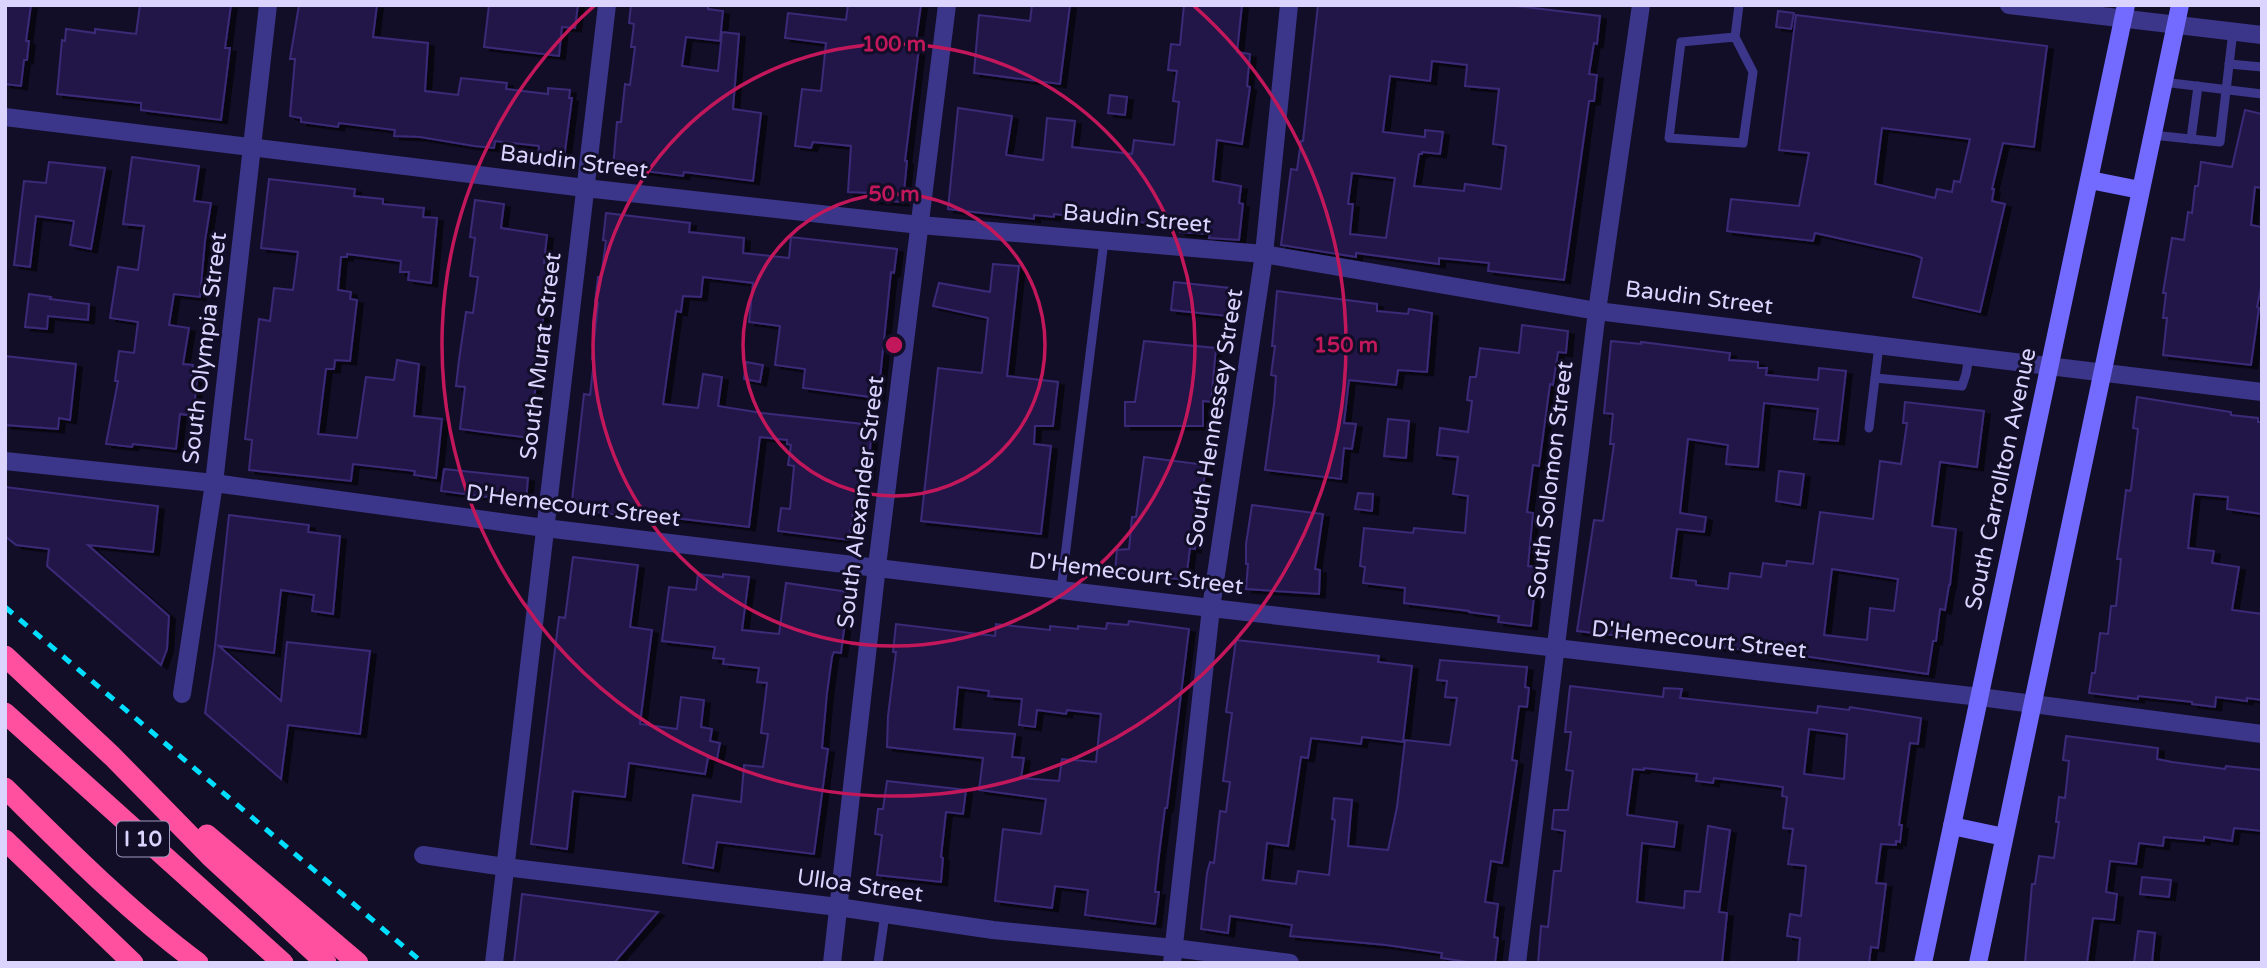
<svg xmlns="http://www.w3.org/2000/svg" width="2267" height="968" viewBox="0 0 2267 968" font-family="'Varela Round',sans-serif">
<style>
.building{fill:#24184a;stroke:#3b2977;stroke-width:2;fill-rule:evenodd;filter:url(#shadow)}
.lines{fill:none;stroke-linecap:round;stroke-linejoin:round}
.service{stroke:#3b368a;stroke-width:9}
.minor{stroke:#3b368a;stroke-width:18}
.secondary{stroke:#736bff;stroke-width:18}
.motorway{stroke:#ff4f9f;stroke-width:21}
.rail{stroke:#00dfff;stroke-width:5;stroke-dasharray:10 9;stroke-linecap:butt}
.ring{fill:none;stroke:#c2185b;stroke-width:3.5}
.labels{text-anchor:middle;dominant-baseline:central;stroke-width:6;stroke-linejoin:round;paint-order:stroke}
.shield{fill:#130e28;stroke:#9e99be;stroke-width:2}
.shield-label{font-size:21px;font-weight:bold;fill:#dad4ff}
.street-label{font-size:23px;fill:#dad4ff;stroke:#130e28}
.centre{fill:#c2185b;stroke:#130e28;stroke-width:3.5}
.ring-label{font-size:21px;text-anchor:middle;font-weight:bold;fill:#c2185b;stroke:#130e28;stroke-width:6;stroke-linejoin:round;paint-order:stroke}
</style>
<defs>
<filter id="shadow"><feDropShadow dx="6" dy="3.5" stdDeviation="0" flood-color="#0009"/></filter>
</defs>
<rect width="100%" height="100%" fill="#130e28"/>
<g class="building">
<polygon points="5,5 31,5 26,41 29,41 27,60 24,60 21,86 5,84"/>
<polygon points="140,5 231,5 225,48 230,48 221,120 141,110 141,103 57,94 62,40 65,41 66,29 95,33 95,29 136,34"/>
<polygon points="299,5 377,5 373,37 428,43 425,91 458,95 461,78 507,83 506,89 548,94 548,88 570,90 569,98 572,98 564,159 538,156 539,146 495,141 494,148 474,146 420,137 394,136 395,130 339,123 338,127 301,122 301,118 290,116 295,59 290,59"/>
<polygon points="489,5 578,5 575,28 562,27 559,56 484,47"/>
<polygon points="631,5 708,5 708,9 723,11 720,41 686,37 682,66 718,71 722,32 739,34 733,109 761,113 753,181 684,172 683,176 613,167 617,122 621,122 625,84 630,85 635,47 631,47 634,24 629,23"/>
<polygon points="848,5 921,5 915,48 919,48 905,161 907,161 903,202 871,200 872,193 848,192 851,146 813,142 811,148 795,146 802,89 821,91 826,43 785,38 788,13 846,20"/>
<polygon points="1032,5 1070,5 1060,84 974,73 979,15 1030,21"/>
<polygon points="1184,5 1242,5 1237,52 1250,54 1247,86 1250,87 1242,144 1217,140 1213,181 1241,186 1239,203 1243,204 1239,240 1209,238 1210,234 1180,232 1181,228 1092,215 1091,218 1054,214 1054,217 1034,215 1034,219 948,209 958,108 1012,116 1006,155 1043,160 1047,118 1075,121 1072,147 1132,154 1134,140 1174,145 1179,102 1173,101 1177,71 1168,70 1171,44 1180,45"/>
<path d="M1318 5H1508L1600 16 1597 44 1594 43 1589 74 1597 75 1594 101H1589L1564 280 1488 271 1489 263 1439 258V264L1356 253V257L1281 245 1291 169 1297 170 1301 141H1303ZM1432 61 1467 65 1465 86 1499 89 1493 144 1506 146 1501 189 1465 184 1464 191 1414 186 1419 154H1422V152L1440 154 1443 132 1425 130V137L1383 132 1390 76 1430 81ZM1352 173 1395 178 1386 238 1350 234 1353 204H1348Z"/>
<polygon points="1778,11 1794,13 1791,29 1776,27"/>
<path d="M1796 15 2047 46 2034 147 2003 143 1992 189H1994L1992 201 2005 204 1980 312 1913 297 1922 258 1914 255 1815 233 1813 241 1727 231 1731 199 1799 206 1809 153 1779 150ZM1882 128 1970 139 1960 182 1954 181 1952 192 1937 189 1935 198 1875 184Z"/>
<polygon points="1110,95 1127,97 1125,115 1108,113"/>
<polygon points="2245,110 2262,114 2262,188 2255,187 2251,225 2262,227 2262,283 2257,307 2259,308 2251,365 2163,355 2167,318 2163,318 2166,293 2163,293 2172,238 2184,240 2188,212 2192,213 2195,186 2198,186 2201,162 2232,167"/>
<polygon points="132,157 199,166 194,201 211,203 205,241 200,297 174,294 169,325 189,328 183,364 193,365 191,379 197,380 193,416 180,414 176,449 133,444 132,447 106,444 118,381 115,381 119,351 134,353 138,322 110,318 118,267 138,270 144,226 123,224"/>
<polygon points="49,162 105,168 91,249 70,245 74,221 36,216 30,267 14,265 24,181 46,183"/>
<polygon points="269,179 355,189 354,196 383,199 383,204 424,208 423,217 437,218 431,283 408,280 409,272 400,272 401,261 347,254 347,257 341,257 338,290 351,292 350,299 357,300 350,361 335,360 334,369 326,369 318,434 357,438 366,377 394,380 397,360 419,364 414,416 442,419 436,478 414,475 415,471 353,464 351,481 249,470 252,440 245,439 259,319 270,321 274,288 293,290 298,252 261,248"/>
<polygon points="475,200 504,204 501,228 547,235 544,263 549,263 530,438 460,429 465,387 456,386 459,360 466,312 473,313 478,277 470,276 475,238 470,237"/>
<polygon points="606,213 690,223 689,232 744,238 743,253 789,258 791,237 897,249 894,273 891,272 878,398 803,388 805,369 775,365 780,326 749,322 753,283 703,277 701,297 683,296 681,312 676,311 663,404 698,408 703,374 722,377 718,406 762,413 872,425 868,476 864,476 861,507 854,506 849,540 778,531 781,508 790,509 794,466 788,465 791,445 787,444 787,440 760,437 749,527 674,518 674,522 571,509 584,394 590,395 594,360 592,359 598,303 595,302 598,277 601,277 606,241 603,240"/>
<polygon points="993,264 1019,266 1007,376 1058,382 1053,426 1035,426 1034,444 1051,446 1041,534 921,521 938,368 982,373 988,318 933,306 939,283 990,292"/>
<polygon points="1174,282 1230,288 1227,316 1171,310"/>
<polygon points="1277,291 1377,304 1377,311 1408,314 1409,309 1432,313 1427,372 1398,370 1396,385 1349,380 1344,423 1356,424 1352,449 1344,448 1341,479 1265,470 1274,404 1276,376 1271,375 1275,346 1272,346"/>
<polygon points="29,294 51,297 50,299 89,304 88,320 48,316 47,329 25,327"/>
<polygon points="1522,325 1568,331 1566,353 1558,352 1553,385 1550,384 1539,466 1533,465 1527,512 1533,513 1528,566 1537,567 1531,626 1498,622 1499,616 1469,612 1469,611 1404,603 1405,588 1363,583 1365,567 1360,566 1364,528 1413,533 1414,528 1465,533 1468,496 1453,494 1458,457 1437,455 1440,428 1468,432 1472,401 1467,400 1470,377 1476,377 1480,348 1519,353"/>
<polygon points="1144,341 1216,348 1211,402 1203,401 1203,426 1125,426 1125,402 1135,402"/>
<path d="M1611 341 1641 344V342L1730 353 1729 360 1758 362V368H1767L1766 375 1818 380 1819 368 1846 371 1838 441 1814 439 1818 409 1764 403 1758 467 1726 464 1728 445 1688 439 1680 513 1706 517 1704 532 1677 529 1671 578 1696 581V585L1728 589 1730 573 1761 577 1763 563 1786 566 1787 561 1813 564 1820 512 1873 519 1880 461 1901 464 1907 423H1903L1905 402 1984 411 1977 467 1940 462 1932 526 1956 529 1950 585H1949L1945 610 1940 609 1936 641H1933L1928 674 1803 656 1805 646 1773 642 1771 653 1577 631 1594 520 1603 521 1614 444H1610L1613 414 1604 413ZM1832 569 1898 579 1894 611 1870 608 1867 640 1824 635Z"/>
<polygon points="5,356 76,364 70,420 59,418 58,429 5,425"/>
<polygon points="746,362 763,365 760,382 744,379"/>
<polygon points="2137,397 2231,412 2231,415 2258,418 2258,422 2262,422 2262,514 2227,509 2228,497 2194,494 2188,548 2214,551 2212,563 2239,567 2232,610 2262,614 2262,700 2247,698 2247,701 2216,697 2215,707 2192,704 2192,702 2138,696 2138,699 2089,693 2092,673 2095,673 2100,633 2108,634 2111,606 2116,606 2121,559 2117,559 2121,530 2126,490 2130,491 2131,489 2138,429 2133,428"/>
<polygon points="1388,419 1409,421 1406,458 1384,456"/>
<polygon points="1144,457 1206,465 1195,549 1190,548 1186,580 1115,572 1117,550 1129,549 1132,517 1136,517"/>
<polygon points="444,469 528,478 526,502 441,491"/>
<polygon points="1779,471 1804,474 1800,505 1776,501"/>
<polygon points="5,487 158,506 153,552 88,545 169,616 167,649 161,665 47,566 49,549 16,545 5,536"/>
<polygon points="1358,493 1373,494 1372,511 1355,509"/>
<polygon points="1252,505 1323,514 1315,569 1320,570 1319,594 1246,589 1248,564 1246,564 1246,544"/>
<polygon points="229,515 309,525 308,532 340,536 333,614 312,611 314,595 281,590 274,653 219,646 281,701 287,642 370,651 360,734 288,725 281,779 205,713 214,655"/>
<polygon points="573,557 638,565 630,627 652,630 640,724 677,729 681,697 704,700 701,727 712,729 710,741 720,743 717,759 708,758 705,774 629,763 625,797 573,791 567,849 531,844 559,617 565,618"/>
<polygon points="698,574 723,577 723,574 749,577 742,630 779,634 786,583 849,592 841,653 834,652 832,657 827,693 822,748 828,749 814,854 717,842 713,868 683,863 693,795 741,802 744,765 763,767 768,734 761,733 767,683 757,682 759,668 723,664 724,659 713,658 715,647 662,641 669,587 696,590"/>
<path d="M1129 621 1189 629 1167 808H1165L1159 855 1155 892H1159L1155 924 1085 915 1088 890 1055 886 1052 908 995 901 1003 829 1041 834 1046 799 979 790 983 758 887 747 888 716 896 652H893L896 624 995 636 996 624 1050 630V626L1078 629V626L1106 629 1107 623 1128 625ZM958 687 989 691 988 696 1022 699 1019 725 1035 727 1037 710 1066 714 1067 710 1101 714 1096 762 1062 759 1059 781 1021 778 1024 758 1012 757 1015 734 954 729Z"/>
<polygon points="1236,640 1379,656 1378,662 1412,666 1403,742 1362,737 1361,744 1311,738 1308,758 1301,757 1288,846 1267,843 1263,880 1296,884 1298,871 1329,875 1335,820 1332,819 1334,798 1352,800 1348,846 1388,850 1397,807 1405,740 1450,745 1457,698 1445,697 1447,681 1437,680 1440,660 1527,667 1525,687 1529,688 1527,707 1519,706 1512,760 1517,761 1502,863 1491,861 1485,902 1498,904 1494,937 1498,938 1495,963 1474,963 1441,958 1442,953 1386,945 1290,936 1292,925 1230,916 1228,933 1201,929 1207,873 1210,862 1214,863 1220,811 1226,812 1230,782 1223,781 1232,713 1226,712"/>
<path d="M1570 686 1663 697 1664 688 1682 689 1680 698 1817 713 1818 706 1849 710 1850 707 1921 718 1918 744 1910 743 1899 825H1902L1900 842 1896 841V845L1881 844 1876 883 1886 884 1878 948 1871 947 1869 963H1798L1800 938 1787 936 1790 914 1801 916 1806 866 1788 864 1793 829 1783 828 1787 797 1782 796 1783 787 1714 778 1713 783 1696 781 1697 774 1644 768V770L1633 769 1627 815 1677 822 1674 847 1642 843 1637 902 1684 908 1685 891 1700 892 1708 826 1730 830 1719 912 1727 913 1722 963H1538L1541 926 1548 927 1554 871H1561L1565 831 1552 829 1554 810H1568L1573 771 1566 770 1571 732H1565ZM1809 729 1847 734 1844 779 1804 774Z"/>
<polygon points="2066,736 2158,748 2157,759 2172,762 2225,769 2226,766 2262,770 2262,831 2234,828 2232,841 2204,837 2204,841 2164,837 2163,846 2139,843 2136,864 2110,861 2106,892 2117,894 2114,920 2093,918 2087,963 2025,963 2032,884 2035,884 2039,856 2054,858 2059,822 2056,822 2059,797 2065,798 2069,761 2063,760"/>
<polygon points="887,781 966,790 963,814 946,812 941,857 943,858 941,882 877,875 882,835 875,834 878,809 883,809"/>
<polygon points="2142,877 2171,880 2169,897 2140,894"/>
<polygon points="522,894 658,912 614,963 514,963"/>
<polygon points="2138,931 2155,933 2152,963 2134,963"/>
</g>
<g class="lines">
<g class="service">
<polyline points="1735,37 1681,42 1669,138 1743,143 1753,72 1735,37 1739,5"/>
<polyline points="2229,64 2262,67"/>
<polyline points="2163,82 2262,94"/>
<polyline points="2152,135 2220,142 2233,31"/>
<polyline points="2191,139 2198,86"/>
<polyline points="1875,378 1962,386 1966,374 1969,356"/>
<polyline points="1869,428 1879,345"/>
<polyline points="1061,589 1104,241"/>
<polyline points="878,963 885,914"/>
</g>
<g class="minor">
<polyline points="2009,5 2262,35"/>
<polyline points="5,117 585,188 920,225 1264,254 1597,311 2262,392"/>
<polyline points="5,461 214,483 545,528 1211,608 1980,697 2262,734"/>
<polyline points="182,694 214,483 268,5"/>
<polyline points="423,855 505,867 838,907 993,930 1174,948 1290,963"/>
<polyline points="494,963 607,5"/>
<polyline points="832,963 877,566 947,5"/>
<polyline points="1172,963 1211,608 1264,254 1289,5"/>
<polyline points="1517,963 1597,311 1641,5"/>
</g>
<g class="secondary">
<polyline points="2090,180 2140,190"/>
<polyline points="1952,826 2004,837"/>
<polyline points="1923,963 2126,5"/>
<polyline points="1978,963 2180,5"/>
</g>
<g class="motorway">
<polyline points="5,656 112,756 210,856 326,963"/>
<polyline points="5,713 283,963"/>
<path d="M5 788C67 849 128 911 198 963"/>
<polyline points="207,835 358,963"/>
<polyline points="5,840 133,963"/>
</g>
<polyline class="rail" points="5,607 423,963"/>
</g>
<g class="ring">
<circle cx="894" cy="345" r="151"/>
<circle cx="894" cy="345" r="301"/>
<path d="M1194 6A452 452 0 1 1 594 6"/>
</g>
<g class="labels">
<rect class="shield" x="117" y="821.5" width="52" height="35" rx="5"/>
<g class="shield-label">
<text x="143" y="839">I 10</text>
</g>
<g class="street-label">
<text transform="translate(574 162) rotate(7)">Baudin Street</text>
<text transform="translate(1137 219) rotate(5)">Baudin Street</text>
<text transform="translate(1699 298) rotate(7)">Baudin Street</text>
<text transform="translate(205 348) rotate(-83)">South Olympia Street</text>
<text transform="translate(541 356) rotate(-83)">South Murat Street</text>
<text transform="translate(1215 418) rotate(-81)">South Hennessey Street</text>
<text transform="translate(2001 479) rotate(-78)">South Carrollton Avenue</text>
<text transform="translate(1551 480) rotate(-83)">South Solomon Street</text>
<text transform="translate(861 502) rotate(-83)">South Alexander Street</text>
<text transform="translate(573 506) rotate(7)">D'Hemecourt Street</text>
<text transform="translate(1136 574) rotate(7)">D'Hemecourt Street</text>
<text transform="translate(1699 640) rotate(6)">D'Hemecourt Street</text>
<text transform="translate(860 886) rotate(8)">Ulloa Street</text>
</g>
</g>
<circle cx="894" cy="345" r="10" class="centre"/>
<g class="ring-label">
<text x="894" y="51">100 m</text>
<text x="894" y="201">50 m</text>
<text x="1346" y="352">150 m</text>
</g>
<rect width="2267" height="968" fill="none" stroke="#dad4ff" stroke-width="14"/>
</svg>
